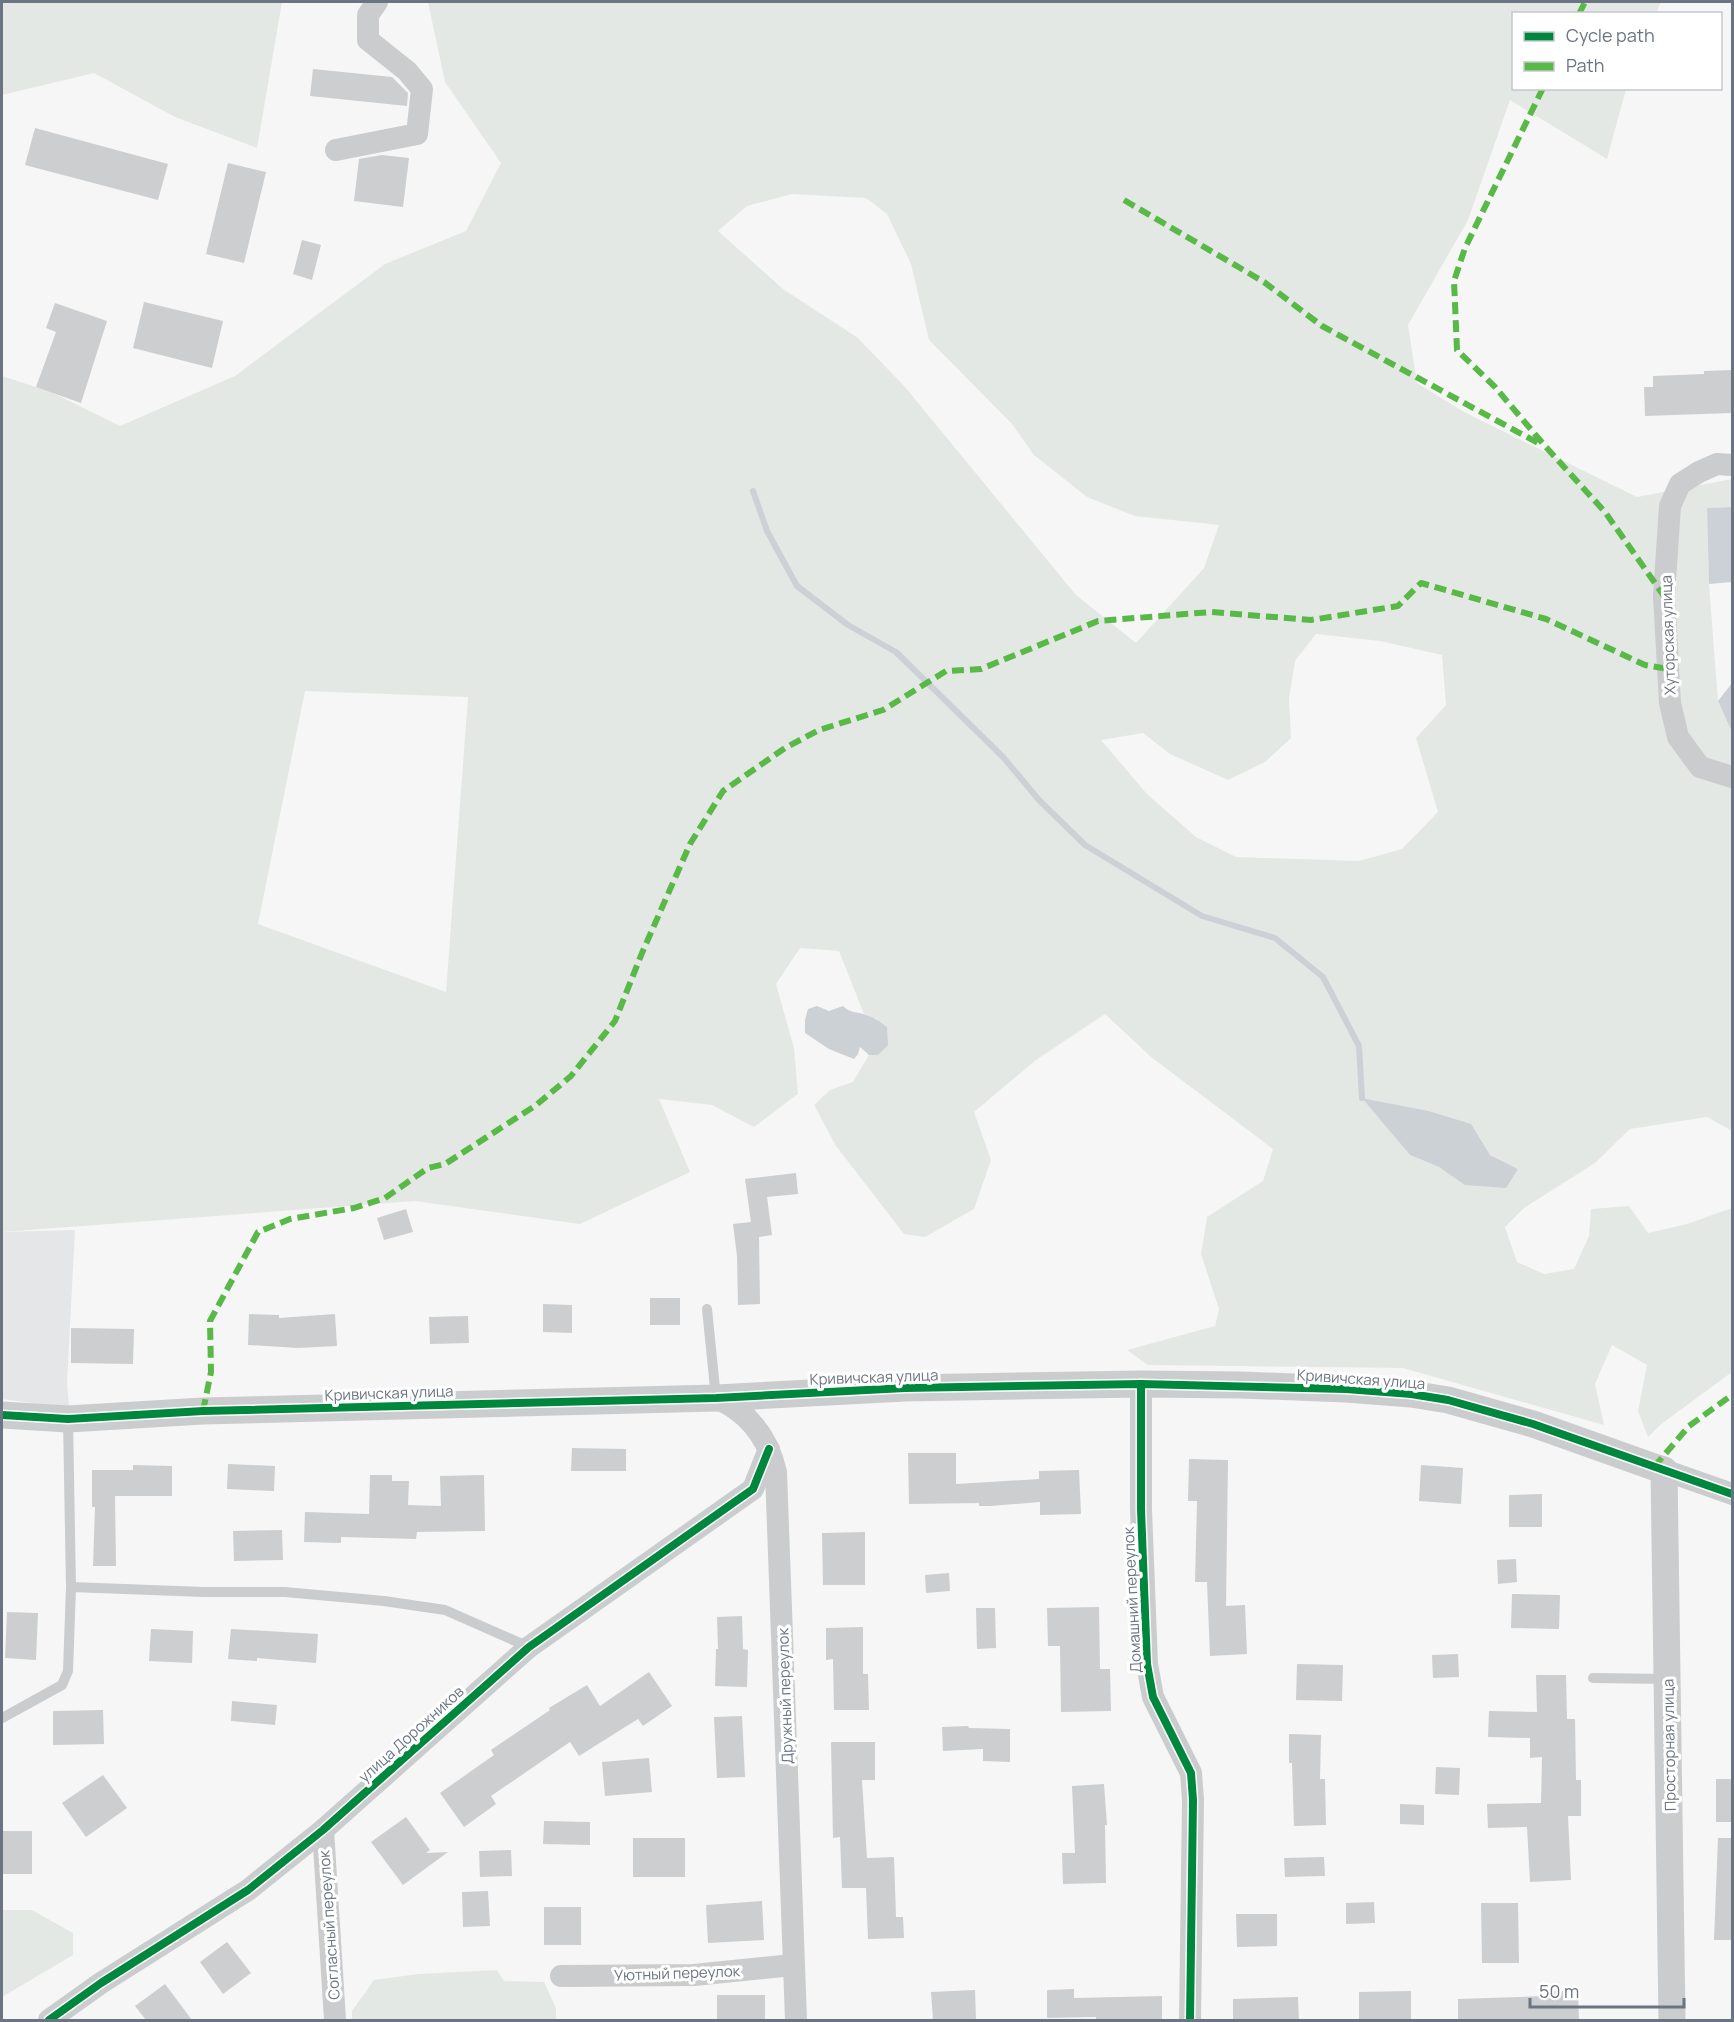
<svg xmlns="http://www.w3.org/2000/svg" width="1734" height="2022" viewBox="0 0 1734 2022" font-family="Manrope,sans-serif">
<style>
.built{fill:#e5e6e7}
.green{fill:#e4e8e4;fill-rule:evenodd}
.water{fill:#cbd1d5}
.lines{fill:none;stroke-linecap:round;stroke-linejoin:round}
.stream{stroke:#cbd1d5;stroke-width:6}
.building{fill:#cdcecf}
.service{stroke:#cbcccd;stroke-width:10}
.minor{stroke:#cbcccd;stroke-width:22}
.tertiary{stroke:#cbcccd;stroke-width:27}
.quiet{stroke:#58b947;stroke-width:6;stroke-dasharray:12 6;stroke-linecap:butt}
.cycleway-casing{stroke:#fff;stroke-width:11}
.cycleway{stroke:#00873e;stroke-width:8}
.labels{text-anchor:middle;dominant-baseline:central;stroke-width:6;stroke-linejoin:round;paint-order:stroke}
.street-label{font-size:15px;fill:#6a7483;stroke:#fff}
</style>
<rect width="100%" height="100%" fill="#f6f6f6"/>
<polygon class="built" points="75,1230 67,1382 69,1408 2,1399 2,1232"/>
<g class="green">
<polygon points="2,2 282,2 257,148 175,117 94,73 2,95"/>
<path d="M428 2H1661L1656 13 1514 14V88L1626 89 1607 159 1510 100 1468 220 1408 325 1417 383 1466 413 1637 497 1732 479V507L1707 508 1709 584 1718 701 1732 732V1131L1707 1117 1630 1129 1595 1163 1524 1208 1505 1227 1517 1262 1544 1274 1574 1269 1589 1236 1591 1209 1629 1206 1648 1233 1687 1224 1732 1208V1372L1660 1425 1648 1437 1638 1411 1647 1365 1612 1345 1595 1384 1604 1425 1403 1368 1148 1365 1127 1350 1215 1326 1219 1309 1201 1254 1207 1217 1263 1181 1273 1149 1151 1057 1105 1014 1036 1060 974 1112 991 1160 974 1209 925 1237 904 1234 836 1146 814 1105 830 1090 853 1082 869 1055H878L877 1019 864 1014 839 951 800 948 776 984 794 1048 798 1094 754 1127 712 1105 659 1099 690 1172 580 1224 415 1201 2 1232V376L51 392 120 426 235 376 385 264 466 231 501 163 445 82ZM792 194 866 198 887 214 911 264 929 340 1012 424 1034 455 1087 497 1135 516 1219 525 1204 568 1136 643 1076 595 905 387 858 338 783 289 718 231 747 206ZM1316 634 1380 641 1442 655 1446 705 1416 738 1438 812 1402 849 1359 861 1236 857 1196 837 1147 794 1101 740 1143 733 1170 754 1228 780 1265 762 1291 738 1289 699 1295 661ZM305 691 468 697 446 992 258 924ZM1363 1098 1429 1111 1470 1124 1490 1155 1518 1169 1465 1184 1439 1167 1410 1155Z"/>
<polygon points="2,1910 32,1910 73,1933 73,1955 2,1997"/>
<polygon points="497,1970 504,1981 544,1982 556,2008 556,2020 352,2020 352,2011 374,1980 418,1974"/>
</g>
<g class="water">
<polygon points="1732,507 1732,582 1709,584 1707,508"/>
<polygon points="1732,683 1732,732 1718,701"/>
<path d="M817 1006 829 1011 843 1006C852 1014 855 1011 866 1015 874 1017 880 1022 887 1027L888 1045 878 1055H869L860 1047 858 1054 854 1059 829 1049 805 1033V1020L808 1009Z"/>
<polygon points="1362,1098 1429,1111 1471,1124 1490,1155 1518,1169 1506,1188 1465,1185 1439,1167 1410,1155"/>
</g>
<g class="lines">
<polyline class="stream" points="753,491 767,531 797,586 848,625 896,652 1003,757 1039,800 1085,845 1202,916 1275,938 1323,977 1359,1046 1362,1098"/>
</g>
<g class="building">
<polygon points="313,69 392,77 408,93 407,106 310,96"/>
<polygon points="35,128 168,164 158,200 25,165"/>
<polygon points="382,155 409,158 403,207 354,201 359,159"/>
<polygon points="228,163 266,172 244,263 206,254"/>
<polygon points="302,240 321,245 312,280 293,274"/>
<polygon points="144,302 223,321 212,368 133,348"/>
<polygon points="55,303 107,321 81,403 36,387 56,332 46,328"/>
<polygon points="1732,370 1732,413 1645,416 1644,387 1653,387 1653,376 1704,374 1704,371"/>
<polygon points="796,1173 798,1194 767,1197 772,1235 759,1237 760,1304 738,1305 737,1256 733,1224 751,1222 745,1179"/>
<polygon points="406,1209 413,1232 384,1240 377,1218"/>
<rect x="650" y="1298" width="30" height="27"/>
<polygon points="543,1304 572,1305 572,1333 543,1332"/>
<polygon points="249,1314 279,1315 279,1318 335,1314 337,1346 298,1348 248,1345"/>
<polygon points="468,1316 469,1343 430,1344 429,1317"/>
<polygon points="71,1328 134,1329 133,1364 71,1363"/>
<polygon points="572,1448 626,1449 626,1471 571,1471"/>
<polygon points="908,1453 956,1453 956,1484 1039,1479 1039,1471 1079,1470 1081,1514 1040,1515 1040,1502 990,1506 979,1506 979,1503 909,1504"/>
<polygon points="1189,1459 1228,1460 1226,1606 1245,1605 1247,1654 1210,1656 1207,1582 1195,1582 1197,1501 1188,1501"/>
<polygon points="228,1464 275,1466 274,1491 227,1489"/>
<polygon points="133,1465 172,1466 172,1496 115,1496 116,1566 93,1566 95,1507 92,1507 92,1470 133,1470"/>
<polygon points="1421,1465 1463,1468 1461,1504 1419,1501"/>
<polygon points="370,1475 392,1475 392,1481 409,1481 408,1505 441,1506 440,1476 484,1475 485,1531 417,1532 416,1539 341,1537 341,1543 304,1542 305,1512 369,1514"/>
<polygon points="1542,1494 1542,1527 1509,1527 1509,1495"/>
<polygon points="282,1530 283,1560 234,1561 233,1531"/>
<polygon points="865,1532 865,1585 823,1585 822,1533"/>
<polygon points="1516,1559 1517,1582 1498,1584 1497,1560"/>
<polygon points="949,1573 950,1591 926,1593 925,1575"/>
<polygon points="1512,1594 1560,1595 1559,1629 1511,1628"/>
<polygon points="1099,1607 1100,1669 1110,1669 1111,1711 1061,1712 1060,1646 1048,1646 1047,1608"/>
<polygon points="976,1608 995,1608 996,1648 977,1649"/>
<polygon points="7,1612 38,1613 36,1660 5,1658"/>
<polygon points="742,1616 743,1649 748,1650 747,1687 715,1686 716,1649 718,1649 717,1617"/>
<polygon points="863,1627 863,1674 868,1674 869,1710 834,1710 833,1659 826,1660 826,1628"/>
<polygon points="151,1629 193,1631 192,1663 149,1661"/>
<polygon points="231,1629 318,1634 316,1663 257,1658 257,1661 228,1659"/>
<polygon points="1458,1654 1459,1677 1433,1678 1432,1655"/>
<polygon points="1297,1664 1343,1665 1342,1701 1296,1700"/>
<polygon points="649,1672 672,1706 643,1726 638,1719 579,1756 570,1742 491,1796 496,1804 464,1827 440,1793 494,1755 491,1750 550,1710 549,1708 587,1685 600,1706"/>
<polygon points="1536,1675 1566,1675 1567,1719 1575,1719 1576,1780 1581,1780 1581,1816 1568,1816 1571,1880 1530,1882 1527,1827 1488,1828 1487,1804 1541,1803 1542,1757 1530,1758 1530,1738 1488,1737 1489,1711 1537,1712"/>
<polygon points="232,1701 277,1705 275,1725 231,1721"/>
<polygon points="103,1710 104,1744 53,1745 53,1711"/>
<polygon points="742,1716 745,1777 717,1778 714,1717"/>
<polygon points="968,1726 969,1728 1010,1729 1010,1762 983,1761 983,1749 943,1751 942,1727"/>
<polygon points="1289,1734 1321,1735 1320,1779 1325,1779 1326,1825 1294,1826 1292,1763 1289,1763"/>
<polygon points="831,1742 875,1742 875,1780 862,1780 867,1858 894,1857 896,1917 903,1917 904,1938 868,1939 866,1888 842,1888 840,1837 833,1838"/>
<polygon points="649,1758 652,1792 605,1796 602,1762"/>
<polygon points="1436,1767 1460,1768 1459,1795 1435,1794"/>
<polygon points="103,1775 127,1808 86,1837 62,1803"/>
<rect x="1716" y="1779" width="16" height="43"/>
<polygon points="1104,1784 1107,1825 1105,1825 1106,1883 1063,1884 1062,1853 1075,1853 1072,1786"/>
<polygon points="1400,1804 1424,1805 1424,1825 1400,1824"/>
<polygon points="406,1817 430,1850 426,1853 448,1852 403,1885 371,1842"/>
<polygon points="544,1821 590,1822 590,1845 543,1844"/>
<rect x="2" y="1831" width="30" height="43"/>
<rect x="633" y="1838" width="52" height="39"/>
<polygon points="1718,1838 1732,1838 1732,1940 1714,1940"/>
<polygon points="511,1850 512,1876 480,1877 479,1851"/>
<polygon points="1324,1857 1325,1876 1285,1877 1284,1858"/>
<polygon points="488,1891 490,1926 463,1927 462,1892"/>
<polygon points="762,1901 764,1940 708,1943 706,1905"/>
<polygon points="1374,1902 1375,1923 1346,1924 1346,1903"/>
<polygon points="1481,1903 1518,1903 1519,1963 1482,1963"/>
<rect x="544" y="1907" width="37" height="38"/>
<polygon points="1236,1914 1277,1914 1277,1946 1237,1947"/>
<polygon points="227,1942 251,1973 223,1994 200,1962"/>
<polygon points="165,1984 192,2020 146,2020 135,2006"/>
<polygon points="1074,1989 1074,1998 1162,1996 1162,2020 1096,2020 1096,2017 1047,2018 1047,1990"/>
<polygon points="975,1990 976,2020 933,2020 931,1992"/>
<polygon points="1411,1991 1411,2020 1359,2020 1359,1992"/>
<polygon points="1545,1991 1578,1991 1579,2020 1458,2020 1458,1999 1545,1996"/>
<rect x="717" y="1995" width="48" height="25"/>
<polygon points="1298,1997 1299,2020 1233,2020 1233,1999"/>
</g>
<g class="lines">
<g class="service">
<polyline points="707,1309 716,1398"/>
<polyline points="71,1587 204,1592 285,1592 384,1601 445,1610 529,1647"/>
<polyline points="1593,1678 1668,1679"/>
<polyline points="2,1718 62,1685 68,1671 71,1587 68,1420"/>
</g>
<g class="minor">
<polyline points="336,150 417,134 422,89 407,71 368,40 368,15 377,2"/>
<polyline points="1732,465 1717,464 1699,472 1680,484 1670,506 1664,596 1670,703 1678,737 1700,767 1732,777"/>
<polyline points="1141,1384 1141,1509 1147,1664 1153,1697 1191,1773 1193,1800 1190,2020"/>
<path d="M716 1398C749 1412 768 1438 776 1472L796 2020"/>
<polyline points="1664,1470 1732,1494"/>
<polyline points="323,1830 335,2020"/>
<polyline points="561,1976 694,1975 793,1965"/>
<polyline points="49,2020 101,1983 248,1890 323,1830 529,1647 753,1489 769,1449"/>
</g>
<polyline class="tertiary" points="2,1415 68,1419 203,1411 716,1398 905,1388 1141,1384 1241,1385 1346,1389 1411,1394 1448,1400 1533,1424 1654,1467 1664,1470 1672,2020"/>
<g class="quiet">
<polyline points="1579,14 1585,2"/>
<polyline points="1543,88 1465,248 1454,281 1457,350 1495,387 1545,446 1605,512 1664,596"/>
<polyline points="1124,200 1264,282 1322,326 1540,444"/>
<polyline points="203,1411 211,1372 210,1321 258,1232 290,1219 354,1208 385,1198 428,1168 445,1164 535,1106 571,1076 615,1021 642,953 690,844 723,791 785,748 819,730 883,710 946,671 981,669 1098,621 1211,612 1311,620 1398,606 1421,583 1546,619 1645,665 1668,669"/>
<polyline points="1654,1467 1689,1426 1732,1395"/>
</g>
<g class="cycleway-casing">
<g id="cycleway">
<polyline points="1141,1384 1141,1509 1147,1664 1153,1697 1191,1773 1193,1800 1190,2020"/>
<polyline points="2,1415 68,1419 203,1411 716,1398 905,1388 1141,1384 1346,1389 1411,1394 1448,1400 1533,1424 1732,1494"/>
<polyline points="49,2020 101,1983 248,1890 323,1830 529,1647 753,1489 769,1449"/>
</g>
</g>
<use href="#cycleway" class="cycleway"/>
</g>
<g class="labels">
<g class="street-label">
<text transform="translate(1668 635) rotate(-92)">Хуторская улица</text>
<text transform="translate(874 1377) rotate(-2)">Кривичская улица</text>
<text transform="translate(1361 1379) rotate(4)">Кривичская улица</text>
<text transform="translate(389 1393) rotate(-2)">Кривичская улица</text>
<text transform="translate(1132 1600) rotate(-93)">Домашний переулок</text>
<text transform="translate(785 1696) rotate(-92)">Дружный переулок</text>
<text transform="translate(411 1734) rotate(-42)">улица Дорожников</text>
<text transform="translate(1669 1745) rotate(-91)">Просторная улица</text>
<text transform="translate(329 1925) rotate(-94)">Согласный переулок</text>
<text transform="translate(677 1973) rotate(-2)">Уютный переулок</text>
</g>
</g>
<rect width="1734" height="2022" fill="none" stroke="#6a7483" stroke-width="6"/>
<rect x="1512" y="12" width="210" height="78" fill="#ffffff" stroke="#c3c7cd" stroke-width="1.5"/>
<rect x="1524" y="32" width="30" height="9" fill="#00873e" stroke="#c3c7cd" stroke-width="1.5"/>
<text x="1566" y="42" font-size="18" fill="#6a7483">Cycle path</text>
<rect x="1524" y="62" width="30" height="9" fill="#58b947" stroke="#c3c7cd" stroke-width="1.5"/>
<text x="1566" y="72" font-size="18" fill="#6a7483">Path</text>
<path d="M1530 1998v9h154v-9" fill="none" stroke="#6a7483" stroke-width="3"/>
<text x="1539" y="1998" font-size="18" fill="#6a7483" stroke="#ffffff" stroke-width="4.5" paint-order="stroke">50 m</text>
</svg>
